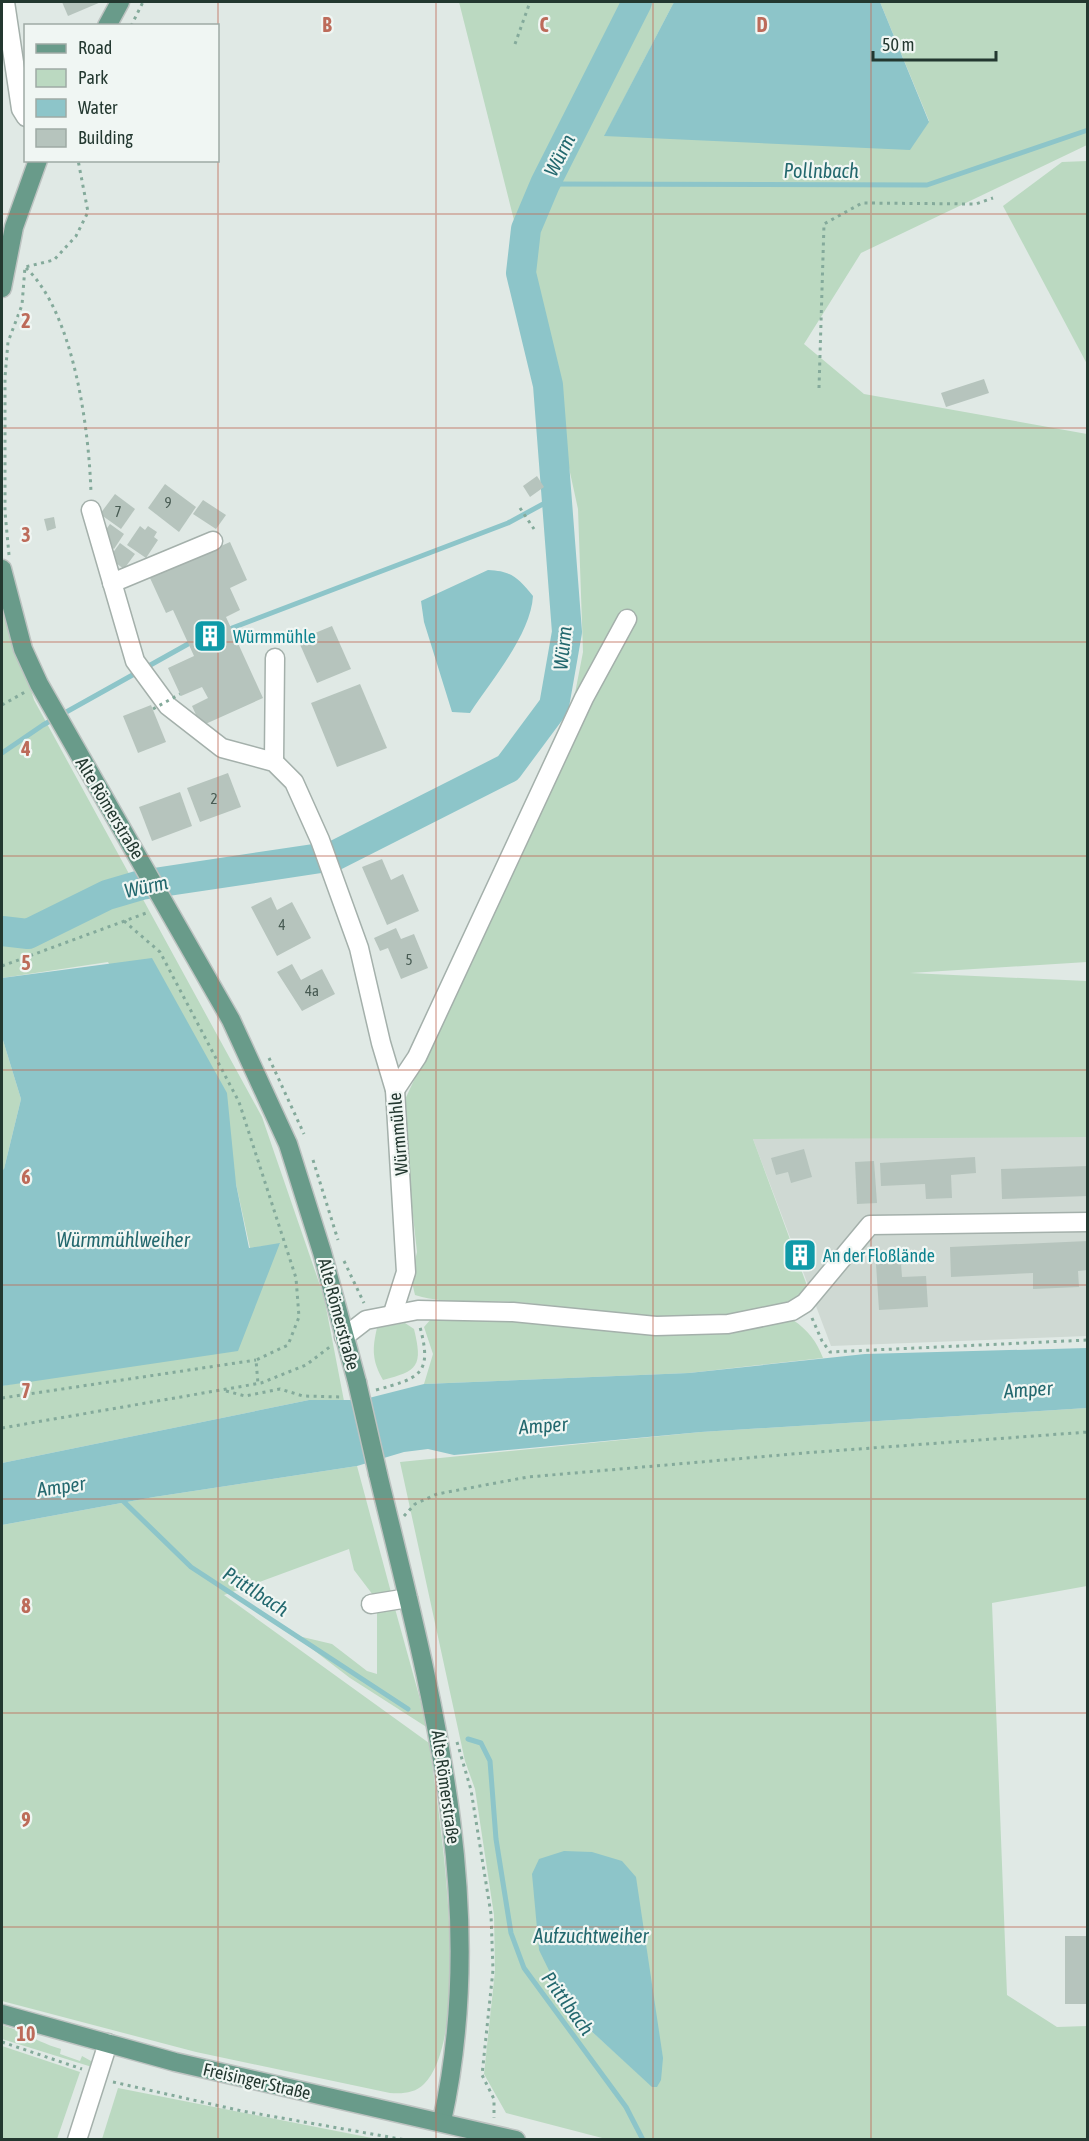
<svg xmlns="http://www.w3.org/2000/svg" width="1089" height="2141" viewBox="0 0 1089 2141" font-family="'Asap Condensed',sans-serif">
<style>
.built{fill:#cfd9d3}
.green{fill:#bbd9c1;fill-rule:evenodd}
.water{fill:#8dc5c9}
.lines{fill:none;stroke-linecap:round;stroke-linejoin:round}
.stream{stroke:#8dc5c9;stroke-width:5}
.river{stroke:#8dc5c9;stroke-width:30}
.building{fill:#b6c4bd}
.minor-casing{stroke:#a4b0ab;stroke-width:21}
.major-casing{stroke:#bdc3c1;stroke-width:21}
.path{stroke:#84aa9b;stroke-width:3;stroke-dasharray:3 4.5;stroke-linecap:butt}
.minor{stroke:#fff;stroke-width:18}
.major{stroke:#699b8a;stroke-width:18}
.major-bridge-casing{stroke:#bdc3c1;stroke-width:21;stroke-linecap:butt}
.path-bridge{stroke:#84aa9b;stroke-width:3;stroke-dasharray:3 4.5;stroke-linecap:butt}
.major-bridge{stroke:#699b8a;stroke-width:18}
.grid{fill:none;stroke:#bd6b5a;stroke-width:1.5;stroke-opacity:0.55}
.labels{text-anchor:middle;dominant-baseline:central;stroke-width:4.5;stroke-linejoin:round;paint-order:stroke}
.number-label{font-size:15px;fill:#485b53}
.culture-label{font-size:18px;fill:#0d838f;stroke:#f0f6f3;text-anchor:start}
.street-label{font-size:18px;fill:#233830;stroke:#f0f6f3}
.water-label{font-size:20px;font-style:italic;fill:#23686e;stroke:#f0f6f3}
.grid-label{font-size:20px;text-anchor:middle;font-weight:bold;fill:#bd6b5a;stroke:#f0f6f3;stroke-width:4.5;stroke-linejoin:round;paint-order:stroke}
</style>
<rect width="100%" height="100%" fill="#e0e9e5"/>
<polygon class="built" points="1051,1136 1087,1137 1087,1336 831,1346 753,1139"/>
<g class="green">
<path d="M459 2H674L605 135 929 121 880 2H1087V145L861 253 804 344 864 394 1087 434V962L910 973 1087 981V1137L753 1139 809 1291C720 1342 610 1309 515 1302 481 1300 447 1305 415 1295L411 1278 417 1252 401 1108 561 766 583 652 578 509 520 244Z"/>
<polygon points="1087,161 1088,161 1087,364 1003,206 1062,162"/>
<polygon points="2,593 34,700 262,1117 324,1297 344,1401 309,1400 2,1463 2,1386 46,1377 280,1244 250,1248 236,1184 108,962 2,978"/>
<polygon points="2,1037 21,1099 4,1169 2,1170"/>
<path d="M431 1319 513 1320 658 1335 729 1334 793 1320C808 1330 817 1342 823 1358L689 1373 424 1384 433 1354 424 1327Z"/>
<path d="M405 1323 414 1329C423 1366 418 1371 383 1380 372 1361 372 1349 377 1328Z"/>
<path d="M1087 1408V1586L992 1603 1007 1995 1057 2027 1087 2026V2139H606L506 2113 484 2074 495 1971 494 1915 475 1789 465 1761 400 1462 701 1432ZM561 1995 657 2087 652 2086 589 2029Z"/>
<path d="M357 1466 392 1596 376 1599 354 1570 349 1549 224 1595 429 1743C439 1811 474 2034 424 2084 415 2093 403 2094 390 2093L196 2052 2 2001V1525L154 1497Z"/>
<polygon points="394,1605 428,1728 350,1678 294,1635 332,1644 367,1671 377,1674 377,1607"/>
<path d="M2 2025C23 2031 39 2043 61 2049L60 2054 80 2061 82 2056 91 2061 92 2067 2 2039Z"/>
<polygon points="2,2046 80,2072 57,2139 2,2139"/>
<polygon points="118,2088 377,2139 102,2139"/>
</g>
<g class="water">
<polygon points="674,2 880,2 929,122 910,150 604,136"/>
<path d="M488 570C512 571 518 578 533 596 531 634 491 681 470 713L452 712 424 622 421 601Z"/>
<polygon points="152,958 227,1093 236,1184 249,1248 280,1243 238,1351 2,1386 2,1170 4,1169 21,1099 2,1037 2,978"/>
<polygon points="1087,1348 1087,1408 701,1432 454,1455 428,1449 404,1452 357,1466 154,1497 2,1525 2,1463 309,1400 361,1400 424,1384 689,1373 865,1354"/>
<polygon points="564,1851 592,1852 622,1861 636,1877 663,2058 661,2080 657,2087 652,2087 589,2029 561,1995 539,1950 532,1874 539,1859"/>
</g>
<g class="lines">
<g class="stream">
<polyline points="545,184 927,185 1088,130"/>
<polyline points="232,628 508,523 556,497"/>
<polyline points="2,753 43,725 188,644"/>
<polyline points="120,1498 191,1567 408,1709"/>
<polyline points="468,1739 481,1743 490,1761 496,1839 511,1933 524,1968 626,2107 643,2140"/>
</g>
<polyline class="river" points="2,931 28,934 107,895 141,885 334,856 508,768 554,706 567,632 548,385 521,273 526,229 545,184 637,2"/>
</g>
<g class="building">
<polygon points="62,2 101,2 68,16"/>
<polygon points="984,379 989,393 946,407 941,393"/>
<polygon points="537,476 544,487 530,497 523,486"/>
<polygon points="165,484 196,507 179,532 148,508"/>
<polygon points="115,494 135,509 121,529 100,514"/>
<polygon points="203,500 226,515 216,529 193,514"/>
<polygon points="54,517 56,528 47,531 44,519"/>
<polygon points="110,524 124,534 114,549 99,539"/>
<polygon points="140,526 145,530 148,526 157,532 154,537 158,540 146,558 127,545"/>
<polygon points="230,542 247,580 230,588 240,610 226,617 263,698 201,726 192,706 208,698 202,687 181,696 168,668 194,656 173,610 166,613 150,578"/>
<polygon points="120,543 135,554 124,569 109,558"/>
<polygon points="332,626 351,669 317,683 298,640"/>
<polygon points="360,684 387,748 337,767 311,703"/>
<polygon points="151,705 166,742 138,753 123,716"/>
<polygon points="228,773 241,807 200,822 187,788"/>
<polygon points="180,792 192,826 152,841 139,807"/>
<polygon points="382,859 391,880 403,874 419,911 387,925 362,867"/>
<polygon points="271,897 277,910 292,902 311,938 277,956 251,907"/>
<polygon points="396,928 401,939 414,934 428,968 401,979 388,948 380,951 374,938"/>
<polygon points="292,964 301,980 322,969 335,994 302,1011 277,972"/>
<polygon points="804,1149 812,1177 791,1183 788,1172 776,1175 771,1158"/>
<polygon points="975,1157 976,1173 951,1175 952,1198 926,1199 925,1184 881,1186 880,1163"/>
<polygon points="874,1161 877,1203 857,1204 855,1162"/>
<polygon points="1088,1166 1088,1196 1002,1199 1001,1169"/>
<polygon points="1088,1241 1088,1270 1078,1271 1079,1287 1033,1289 1033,1273 951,1277 950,1247"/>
<polygon points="900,1249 902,1277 926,1276 928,1307 879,1310 876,1264 888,1263 887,1250"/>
<rect x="1065" y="1936" width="23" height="68"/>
</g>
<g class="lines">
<g class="minor-casing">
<g id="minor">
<polyline points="5,2 21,109 26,117"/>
<polyline points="91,510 135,661 168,706 222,748 274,762 294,782 320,840 359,948 381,1043 395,1090 406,1272 393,1313"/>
<polyline points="112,583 213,541"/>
<polyline points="274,762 275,658"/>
<polyline points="395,1090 417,1057 584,698 627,619"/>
<polyline points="344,1337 366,1320 418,1310 513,1312 656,1326 728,1324 792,1311 805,1303 870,1225 1088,1222"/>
<polyline points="371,1604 408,1598"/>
<polyline points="77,2140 108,2043"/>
</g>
</g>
<g class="major-casing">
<g id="major">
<polyline points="107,26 120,2"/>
<polyline points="2,288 14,227 38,160"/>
<polyline points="2,569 23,649 39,684 231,1020 288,1144 322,1252 357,1382"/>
<path d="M378 1474C429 1686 491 1901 442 2121"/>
<polyline points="2,2014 175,2062 516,2140"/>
</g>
</g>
<g class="path">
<polyline points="131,26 143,2"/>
<polyline points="515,44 530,2"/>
<path d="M26 268C74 313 89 429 91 493"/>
<polyline points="819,388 824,224 862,203 976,204 993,198"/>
<polyline points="520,508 534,529"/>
<polyline points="9,555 5,512 5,377 8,342 22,305 25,267 54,260 76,236 88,212 78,160"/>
<polyline points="2,705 25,692"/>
<polyline points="124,921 160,952 239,1102 296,1278 299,1317 288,1345 256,1360 258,1384"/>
<polyline points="2,966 149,912"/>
<polyline points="269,1058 304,1134"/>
<polyline points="313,1160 338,1240"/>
<polyline points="344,1261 364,1303"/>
<polyline points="812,1318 822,1341 830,1352 1088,1340"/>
<path d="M376 1390C419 1378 433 1375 420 1327"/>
<polyline points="226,1391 245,1396 280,1389 303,1396 343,1397"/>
<polyline points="2,1398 256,1360"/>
<polyline points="2,1428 261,1383 306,1365 331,1346"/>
<polyline points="404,1516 415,1504 437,1494 528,1477 804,1453 1088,1432"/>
<polyline points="457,1742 471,1790 491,1914 493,1970 482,2075 494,2099 494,2118"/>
<polyline points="2,2042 82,2069"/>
<polyline points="113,2082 242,2111 406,2140"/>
</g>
<use href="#minor" class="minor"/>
<use href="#major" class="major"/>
<g class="major-bridge-casing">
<polyline id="major-bridge" points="357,1382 378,1474"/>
</g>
<polyline class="path-bridge" points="153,709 180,694"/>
<use href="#major-bridge" class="major-bridge"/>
</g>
<path class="grid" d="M218 2V2140M436 2V2140M653 2V2140M871 2V2140M2 214H1088M2 428H1088M2 642H1088M2 856H1088M2 1070H1088M2 1285H1088M2 1499H1088M2 1713H1088M2 1927H1088"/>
<defs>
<g id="building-square" transform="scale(1.725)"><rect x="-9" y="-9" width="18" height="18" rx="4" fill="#0f9aa8" stroke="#f0f6f3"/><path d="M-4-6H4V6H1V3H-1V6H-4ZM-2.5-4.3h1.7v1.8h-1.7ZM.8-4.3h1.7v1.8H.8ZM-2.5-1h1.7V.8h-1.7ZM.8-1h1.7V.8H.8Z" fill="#fff"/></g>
</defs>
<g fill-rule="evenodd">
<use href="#building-square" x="210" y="636"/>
<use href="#building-square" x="800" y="1255"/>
</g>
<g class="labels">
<g class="number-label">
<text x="168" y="502">9</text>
<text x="118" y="511">7</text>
<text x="214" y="798">2</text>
<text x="282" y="924">4</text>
<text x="409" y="959">5</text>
<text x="312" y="990">4a</text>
</g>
<g class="culture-label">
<text x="233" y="636">Würmmühle</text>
<text x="823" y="1255">An der Floßlände</text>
</g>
<g class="street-label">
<text transform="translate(110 808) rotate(59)">Alte Römerstraße</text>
<text transform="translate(398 1134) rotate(-95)">Würmmühle</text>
<text transform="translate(339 1314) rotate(75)">Alte Römerstraße</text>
<text transform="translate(446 1787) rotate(82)">Alte Römerstraße</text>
<text transform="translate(257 2081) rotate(13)">Freisinger Straße</text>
</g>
<g class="water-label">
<text transform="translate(559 155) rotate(-63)">Würm</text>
<text x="821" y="170">Pollnbach</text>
<text transform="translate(562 648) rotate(-84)">Würm</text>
<text transform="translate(146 886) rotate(-12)">Würm</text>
<text x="123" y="1239">Würmmühlweiher</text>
<text transform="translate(1028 1389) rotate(-4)">Amper</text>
<text transform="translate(543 1425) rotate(-4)">Amper</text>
<text transform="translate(61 1486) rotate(-8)">Amper</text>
<text transform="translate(256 1591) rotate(33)">Prittlbach</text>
<text x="591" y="1935">Aufzuchtweiher</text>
<text transform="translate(568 2003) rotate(54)">Prittlbach</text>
</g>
</g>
<g class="grid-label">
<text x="327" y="32">B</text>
<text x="544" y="32">C</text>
<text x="762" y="32">D</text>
<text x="26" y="328">2</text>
<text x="26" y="542">3</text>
<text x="26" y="756">4</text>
<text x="26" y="970">5</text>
<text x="26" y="1184">6</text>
<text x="26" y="1398">7</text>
<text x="26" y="1613">8</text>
<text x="26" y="1827">9</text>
<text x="26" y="2041">10</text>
</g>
<rect width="1089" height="2141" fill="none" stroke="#233830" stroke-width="6"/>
<rect x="24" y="24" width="195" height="138" fill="#f0f6f3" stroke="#9eaaa5" stroke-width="1.5"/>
<rect x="36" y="44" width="30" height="9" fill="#699b8a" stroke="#9eaaa5" stroke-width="1.5"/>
<text x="78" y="54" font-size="18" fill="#233830">Road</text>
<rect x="36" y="69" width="30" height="18" fill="#bbd9c1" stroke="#9eaaa5" stroke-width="1.5"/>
<text x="78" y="84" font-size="18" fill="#233830">Park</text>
<rect x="36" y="99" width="30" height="18" fill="#8dc5c9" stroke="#9eaaa5" stroke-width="1.5"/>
<text x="78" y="114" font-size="18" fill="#233830">Water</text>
<rect x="36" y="129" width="30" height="18" fill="#b6c4bd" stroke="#9eaaa5" stroke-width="1.5"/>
<text x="78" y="144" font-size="18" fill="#233830">Building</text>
<path d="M873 51v9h123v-9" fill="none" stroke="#233830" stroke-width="3"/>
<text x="882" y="51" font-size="18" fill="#233830" stroke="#f0f6f3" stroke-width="4.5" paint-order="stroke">50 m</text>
</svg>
